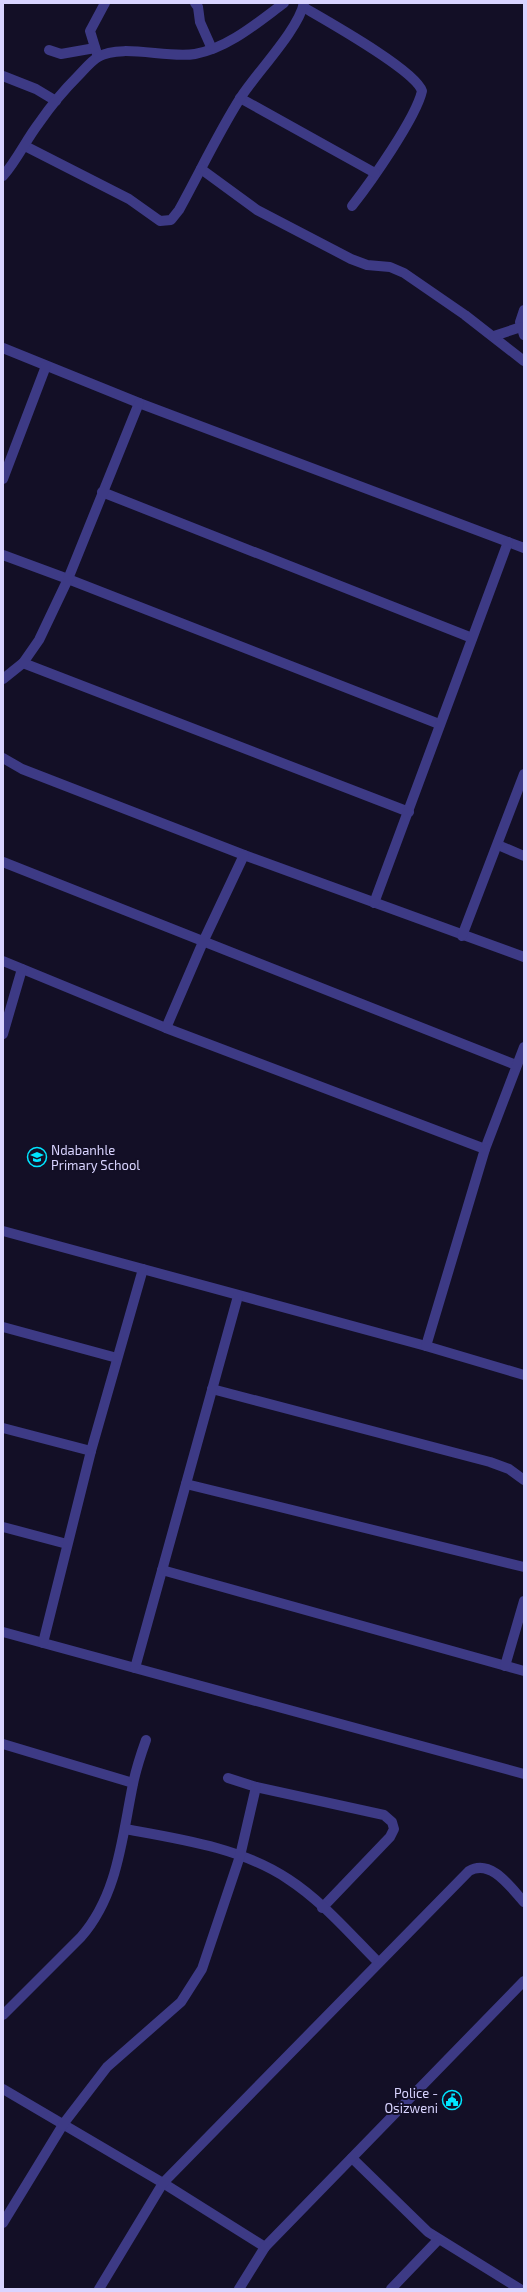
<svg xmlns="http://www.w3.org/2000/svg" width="527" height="2292" viewBox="0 0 527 2292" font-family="'Exo 2',sans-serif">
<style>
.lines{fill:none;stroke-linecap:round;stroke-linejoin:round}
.minor{stroke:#3d3a85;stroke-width:10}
.labels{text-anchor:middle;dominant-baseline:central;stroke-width:4;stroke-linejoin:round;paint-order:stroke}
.poi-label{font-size:13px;fill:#d9d4ff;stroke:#130f26;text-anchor:start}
</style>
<rect width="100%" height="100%" fill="#130f26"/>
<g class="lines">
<g class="minor">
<polyline points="195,3 198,7 200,22 212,49"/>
<path d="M303 7C327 21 415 70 422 91 416 118 370 183 352 206"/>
<polyline points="49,50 61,54 95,48"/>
<polyline points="98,57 90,31 105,3"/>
<polyline points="3,76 36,89 56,101"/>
<polyline points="240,98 375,173"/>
<path d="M25 146 129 199 160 221 171 220 179 210C200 172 218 133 241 97 258 71 298 30 304 3"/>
<polyline points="201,169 257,210 351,259 367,265 390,267 404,273 465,315 524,361"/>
<path d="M3 176C17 160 26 140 39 123 50 107 64 90 78 76 84 70 90 62 98 57 122 43 167 59 195 54 228 48 257 23 284 3"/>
<polyline points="524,310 520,322 524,335"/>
<polyline points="494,336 521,327"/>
<polyline points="3,348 139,403 524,548"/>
<polyline points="3,479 46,366"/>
<polyline points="102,492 472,638"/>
<polyline points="3,555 68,579 439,724"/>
<polyline points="23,663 409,812"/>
<polyline points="3,679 23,663 39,640 68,579 139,403"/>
<polyline points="3,758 22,769 244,855 524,957"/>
<polyline points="498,845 524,856"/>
<polyline points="3,862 516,1065"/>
<polyline points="374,903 508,542"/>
<polyline points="462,936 524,774"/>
<polyline points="3,961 166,1028 485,1149 524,1047"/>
<polyline points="166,1028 203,942 244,855"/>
<polyline points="3,1034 22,969"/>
<polyline points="3,1231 426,1346 524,1375"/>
<polyline points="3,1327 117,1358"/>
<polyline points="426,1346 485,1149"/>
<polyline points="212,1389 490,1462 509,1469 524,1480"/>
<polyline points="3,1428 91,1451"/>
<polyline points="186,1484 524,1567"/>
<polyline points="3,1527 67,1544"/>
<polyline points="162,1570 524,1671"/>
<polyline points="3,1632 524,1774"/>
<polyline points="43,1643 91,1451 143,1269"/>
<polyline points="505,1666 524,1601"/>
<polyline points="135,1668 238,1296"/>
<polyline points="3,1744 133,1783"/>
<polyline points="228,1778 256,1787 384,1815 392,1822 394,1829 390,1837 322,1908"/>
<path d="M125 1829C180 1839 242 1848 288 1879 322 1901 350 1934 378 1962"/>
<path d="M3 2015 81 1937C118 1895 122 1837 133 1784 136 1769 141 1754 146 1740"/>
<polyline points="3,2089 163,2183 265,2247"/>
<polyline points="352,2158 428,2232 520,2289"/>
<polyline points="3,2223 64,2123 107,2067 181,2002 202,1969 240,1856 256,1787"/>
<path d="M99 2289 163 2183 469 1871C491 1858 511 1888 524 1902"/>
<polyline points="239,2289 265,2247 524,1981"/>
<polyline points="391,2289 438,2240"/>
</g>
</g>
<defs>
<g id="school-ring" transform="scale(1)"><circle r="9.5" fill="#130f26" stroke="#00e5ff" stroke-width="1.5"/><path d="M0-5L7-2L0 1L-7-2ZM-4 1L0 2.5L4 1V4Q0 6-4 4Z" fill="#00e5ff"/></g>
<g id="civic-ring" transform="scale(1)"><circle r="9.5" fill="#130f26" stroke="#00e5ff" stroke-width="1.5"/><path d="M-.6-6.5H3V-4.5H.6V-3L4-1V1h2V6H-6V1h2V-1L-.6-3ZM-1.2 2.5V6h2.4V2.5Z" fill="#00e5ff"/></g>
</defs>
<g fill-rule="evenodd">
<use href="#school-ring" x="37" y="1157"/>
<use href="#civic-ring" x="452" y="2100"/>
</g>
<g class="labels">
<g class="poi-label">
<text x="51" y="1150">Ndabanhle<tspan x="51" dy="15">Primary School</tspan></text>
<text x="438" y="2093" text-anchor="end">Police -<tspan x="438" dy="15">Osizweni</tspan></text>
</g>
</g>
<rect width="527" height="2292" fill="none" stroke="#d9d4ff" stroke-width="8"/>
</svg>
